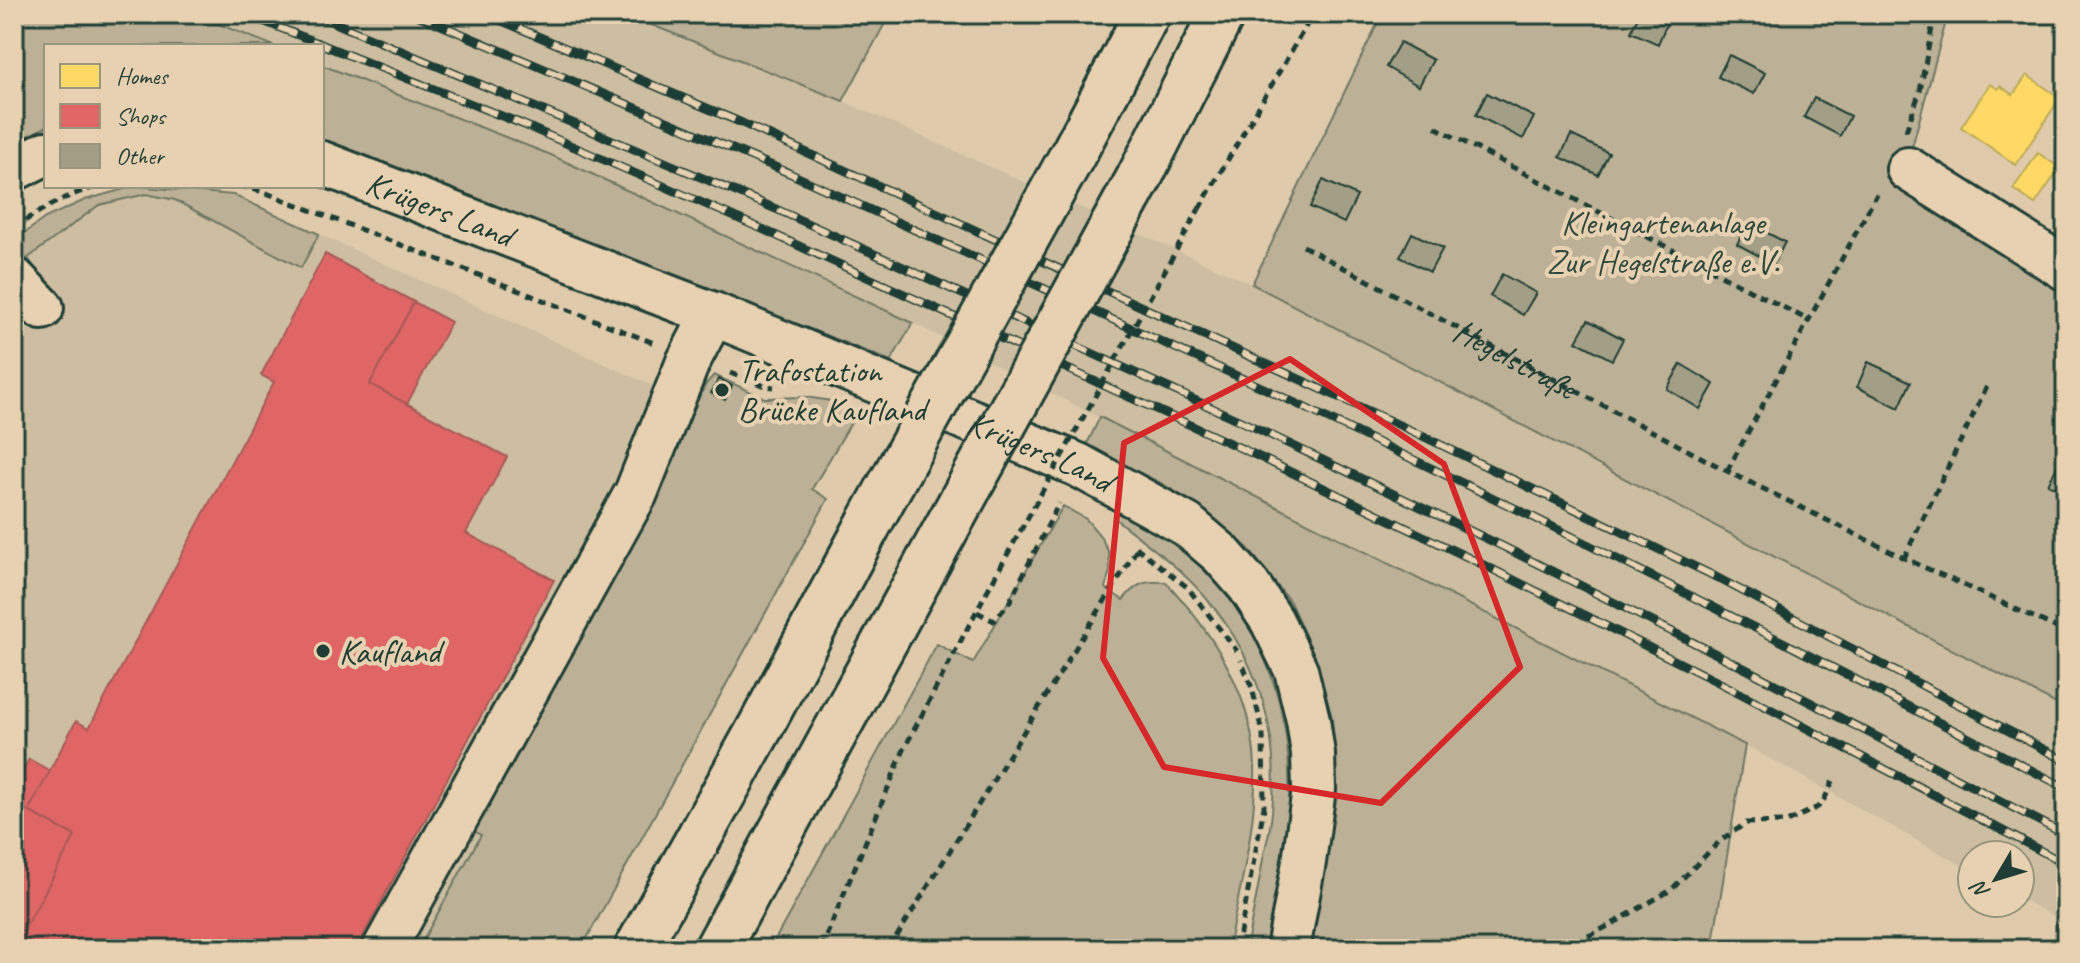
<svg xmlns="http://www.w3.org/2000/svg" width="2080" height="963" viewBox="0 0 2080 963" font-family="Caveat,sans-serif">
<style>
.built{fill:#cdbea1}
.green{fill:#bcb196;stroke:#6e7765;stroke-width:2}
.homes{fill:#ffd966;stroke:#bcaa57;stroke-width:2}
.shops{fill:#e06666;stroke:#a65a57;stroke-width:2}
.building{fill:#a39f87;stroke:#1f3d34;stroke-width:2}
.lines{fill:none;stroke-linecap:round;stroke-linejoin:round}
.minor-casing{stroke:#1f3d34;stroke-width:48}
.highway-casing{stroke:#1f3d34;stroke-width:50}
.path{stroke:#1f3d34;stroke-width:5;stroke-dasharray:8 6;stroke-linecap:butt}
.minor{stroke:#e7d1b1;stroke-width:42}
.highway{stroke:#e7d1b1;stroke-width:44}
.rail-casing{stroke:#1f3d34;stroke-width:9}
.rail{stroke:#e7d1b1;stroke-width:6;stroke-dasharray:18;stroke-linecap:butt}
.highway-bridge-casing{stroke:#1f3d34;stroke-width:50;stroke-linecap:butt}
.path-bridge{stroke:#1f3d34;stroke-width:5;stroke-dasharray:8 6;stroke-linecap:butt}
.highway-bridge{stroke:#e7d1b1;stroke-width:44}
.marked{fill:none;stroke:#d62828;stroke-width:6;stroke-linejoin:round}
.poi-dot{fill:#1f3d34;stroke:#e7d1b1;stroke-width:3}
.labels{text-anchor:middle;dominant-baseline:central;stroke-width:8;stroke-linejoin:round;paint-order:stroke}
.street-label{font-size:34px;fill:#1f3d34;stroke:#e7d1b1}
.park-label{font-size:34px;fill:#2f493e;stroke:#e7d1b1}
.poi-label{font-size:34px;fill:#1f3d34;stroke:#e7d1b1;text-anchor:start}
</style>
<rect width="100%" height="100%" fill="#dfcbac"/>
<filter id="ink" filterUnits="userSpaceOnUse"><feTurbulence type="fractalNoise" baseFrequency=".0125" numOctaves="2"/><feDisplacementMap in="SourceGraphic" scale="16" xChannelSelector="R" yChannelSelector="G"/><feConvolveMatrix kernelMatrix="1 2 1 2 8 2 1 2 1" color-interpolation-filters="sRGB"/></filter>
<g filter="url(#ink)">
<g class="built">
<polygon points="193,14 624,14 843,101 1252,284 2066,709 2066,923 2020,898 2020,855 1972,855 1972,871 1745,745 913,323 551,155 322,65 322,46 274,46"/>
<polygon points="135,186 233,195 695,405 470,828 481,835 418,949 14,949 14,241 45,218 85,200"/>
</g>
<g class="green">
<polygon points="14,14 193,14 274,46 46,46 46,127 14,143"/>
<polygon points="624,14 890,14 843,101"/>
<polygon points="1382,14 1948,14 1905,173 2066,278 2066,709 1252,284"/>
<polygon points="322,65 551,155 913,323 891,361 609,250 322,142"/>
<polygon points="135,186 233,195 319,234 301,268 175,200 146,194 99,205 28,258 42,279 37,282 14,249 14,241 45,218 85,200"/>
<polygon points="714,375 764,398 806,397 831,401 858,411 812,489 828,499 581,949 418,949 481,835 469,828 706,384"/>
<polygon points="1100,417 1745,745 1712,949 1306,949 1337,782 1332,717 1314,655 1290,602 1248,548 1198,505 1159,482 1085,448"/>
<path d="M1063 506 1086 519 1101 537 1109 553 1110 571 1105 588 1123 600C1137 583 1143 581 1166 582 1214 634 1252 694 1255 766 1257 826 1239 890 1228 949H770L937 644 973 663Z"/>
<path d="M1119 509C1141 523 1165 537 1185 553 1262 617 1293 706 1289 804 1288 851 1274 902 1265 949H1246C1252 919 1258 889 1263 859 1266 844 1271 828 1272 812 1282 718 1249 635 1180 571 1159 552 1136 535 1114 518Z"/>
</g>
<g class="homes">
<polygon points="2027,75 2060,98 2016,165 1961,127 1990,84 1998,89 2000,86 2013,95"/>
<polygon points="2038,153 2060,168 2035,204 2013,189"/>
</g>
<g class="shops">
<polygon points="325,254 414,302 370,384 507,457 466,533 554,580 356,949 14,949 14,927 23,932 75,836 28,811 76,721 89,728 274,382 261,375"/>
<polygon points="414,302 451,322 407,404 370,384"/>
<polygon points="29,759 50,771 28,811 75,836 23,932 14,927 14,787"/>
</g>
<g class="building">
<polygon points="1639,14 1666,14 1670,16 1658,44 1631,32"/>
<polygon points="1400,42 1433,60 1419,86 1386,67"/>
<polygon points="1729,55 1765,73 1754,94 1718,77"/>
<polygon points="1487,93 1534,117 1523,139 1476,115"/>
<polygon points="1814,98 1850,116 1840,136 1804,117"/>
<polygon points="1571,135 1609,153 1598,175 1560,157"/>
<polygon points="1323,180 1357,196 1344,223 1310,207"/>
<polygon points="1748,223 1785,242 1774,264 1737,244"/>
<polygon points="1412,233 1443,248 1430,272 1400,257"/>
<polygon points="1502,274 1536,293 1523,315 1490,296"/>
<polygon points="1588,320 1623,339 1612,360 1576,341"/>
<polygon points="1868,362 1911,382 1899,408 1857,387"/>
<polygon points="1681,364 1714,384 1700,409 1667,389"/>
<polygon points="719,379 732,386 725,400 711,393"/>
<polygon points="2060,461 2066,464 2066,493 2048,484"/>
</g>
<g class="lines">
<g class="minor-casing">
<g id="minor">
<path id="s2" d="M322 163 713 314 1078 465 1187 525 1221 554 1249 586 1272 621 1296 670 1308 720 1313 754 1314 789 1304 862 1288 949"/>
<polyline points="14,169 46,153"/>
<polyline points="1908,169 2066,269"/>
<polyline points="14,279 42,308"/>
<polyline points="384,949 636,493 688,362 713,314"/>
</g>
</g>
<g class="highway-casing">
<g id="highway">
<polyline points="1078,145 1147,14"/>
<polyline points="1139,178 1222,14"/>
<polyline points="637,949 761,726 866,529"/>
<polyline points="717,949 928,562"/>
</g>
</g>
<g class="path">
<polyline points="1435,127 1808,320"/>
<polyline points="1906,131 1920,91 1932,28 1916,14"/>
<polyline points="239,186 264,192 654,343"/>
<polyline points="1199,209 1313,14"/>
<path d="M14 229C40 209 68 194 100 186"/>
<path id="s1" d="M1303 246 1727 471 1904 558 2066 632"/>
<polyline points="730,373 765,386 774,387"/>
<polyline points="1727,471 1877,194"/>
<polyline points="1136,547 1187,587 1237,651"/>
<polyline points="1904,558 1989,382"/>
<polyline points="977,612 994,621 1009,603 1059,503"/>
<polyline points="821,949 905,747 986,593"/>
<polyline points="889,949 1137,549"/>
<polyline points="1237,949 1264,807 1263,732 1252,688 1241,660"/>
<polyline points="1563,949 1612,924 1671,890 1719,842 1746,823 1787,822 1818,807 1825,798 1833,781"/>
</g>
<use href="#minor" class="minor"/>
<use href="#highway" class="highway"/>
<g class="rail-casing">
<g id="rail">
<polyline points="245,14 522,124 762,229 1247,451 1492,569 1734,690 2066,864"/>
<polyline points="314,14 776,209 1256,428 1502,546 1746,669 2066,835"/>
<polyline points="415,14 789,173 1268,390 1527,514 1783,642 2066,788"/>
<polyline points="486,14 742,123 1410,430 1710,574 2066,761"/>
</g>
</g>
<use href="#rail" class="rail"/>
<g class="highway-bridge-casing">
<g id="highway-bridge">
<polyline points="866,529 1078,145"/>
<polyline points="928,562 1139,178"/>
</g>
</g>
<polyline class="path-bridge" points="986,593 1199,209"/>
<use href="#highway-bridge" class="highway-bridge"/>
</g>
</g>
<path class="marked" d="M1290 359 1444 464 1520 667 1381 803 1164 767 1103 658 1124 443Z"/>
<g class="poi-dot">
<circle cx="722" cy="390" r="8"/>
<circle cx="323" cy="651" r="8"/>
</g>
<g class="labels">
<g class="street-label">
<text stroke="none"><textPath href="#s2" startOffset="126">Krügers Land</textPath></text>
<text stroke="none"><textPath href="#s1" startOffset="240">Hegelstraße</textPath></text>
<text stroke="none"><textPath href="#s2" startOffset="774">Krügers Land</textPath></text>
</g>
<g class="park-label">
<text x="1663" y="222">Kleingartenanlage<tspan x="1663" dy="39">Zur Hegelstraße e.V.</tspan></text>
</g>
<g class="poi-label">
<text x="738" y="370">Trafostation<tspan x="738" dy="39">Brücke Kaufland</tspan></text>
<text x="339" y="651">Kaufland</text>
</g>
</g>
<rect width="2080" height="963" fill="none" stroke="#e7d1b1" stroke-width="48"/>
<rect x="24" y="24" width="2032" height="915" fill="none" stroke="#1f3d34" stroke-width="3" filter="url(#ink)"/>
<rect x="44" y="44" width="280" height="144" fill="#e7d1b1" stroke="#97967f" stroke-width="2"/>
<rect x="60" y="64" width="40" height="24" fill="#ffd966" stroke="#97967f" stroke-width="2"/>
<text x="116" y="84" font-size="24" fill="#1f3d34">Homes</text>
<rect x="60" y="104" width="40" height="24" fill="#e06666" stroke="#97967f" stroke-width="2"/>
<text x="116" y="124" font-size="24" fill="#1f3d34">Shops</text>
<rect x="60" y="144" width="40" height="24" fill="#a39f87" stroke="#97967f" stroke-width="2"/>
<text x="116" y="164" font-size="24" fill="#1f3d34">Other</text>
<g transform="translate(1996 879) rotate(232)"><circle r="38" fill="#e7d1b1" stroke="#97967f" stroke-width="2"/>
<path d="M0-6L14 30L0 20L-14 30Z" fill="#1f3d34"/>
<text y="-12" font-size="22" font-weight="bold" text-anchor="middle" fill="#1f3d34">N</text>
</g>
</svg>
